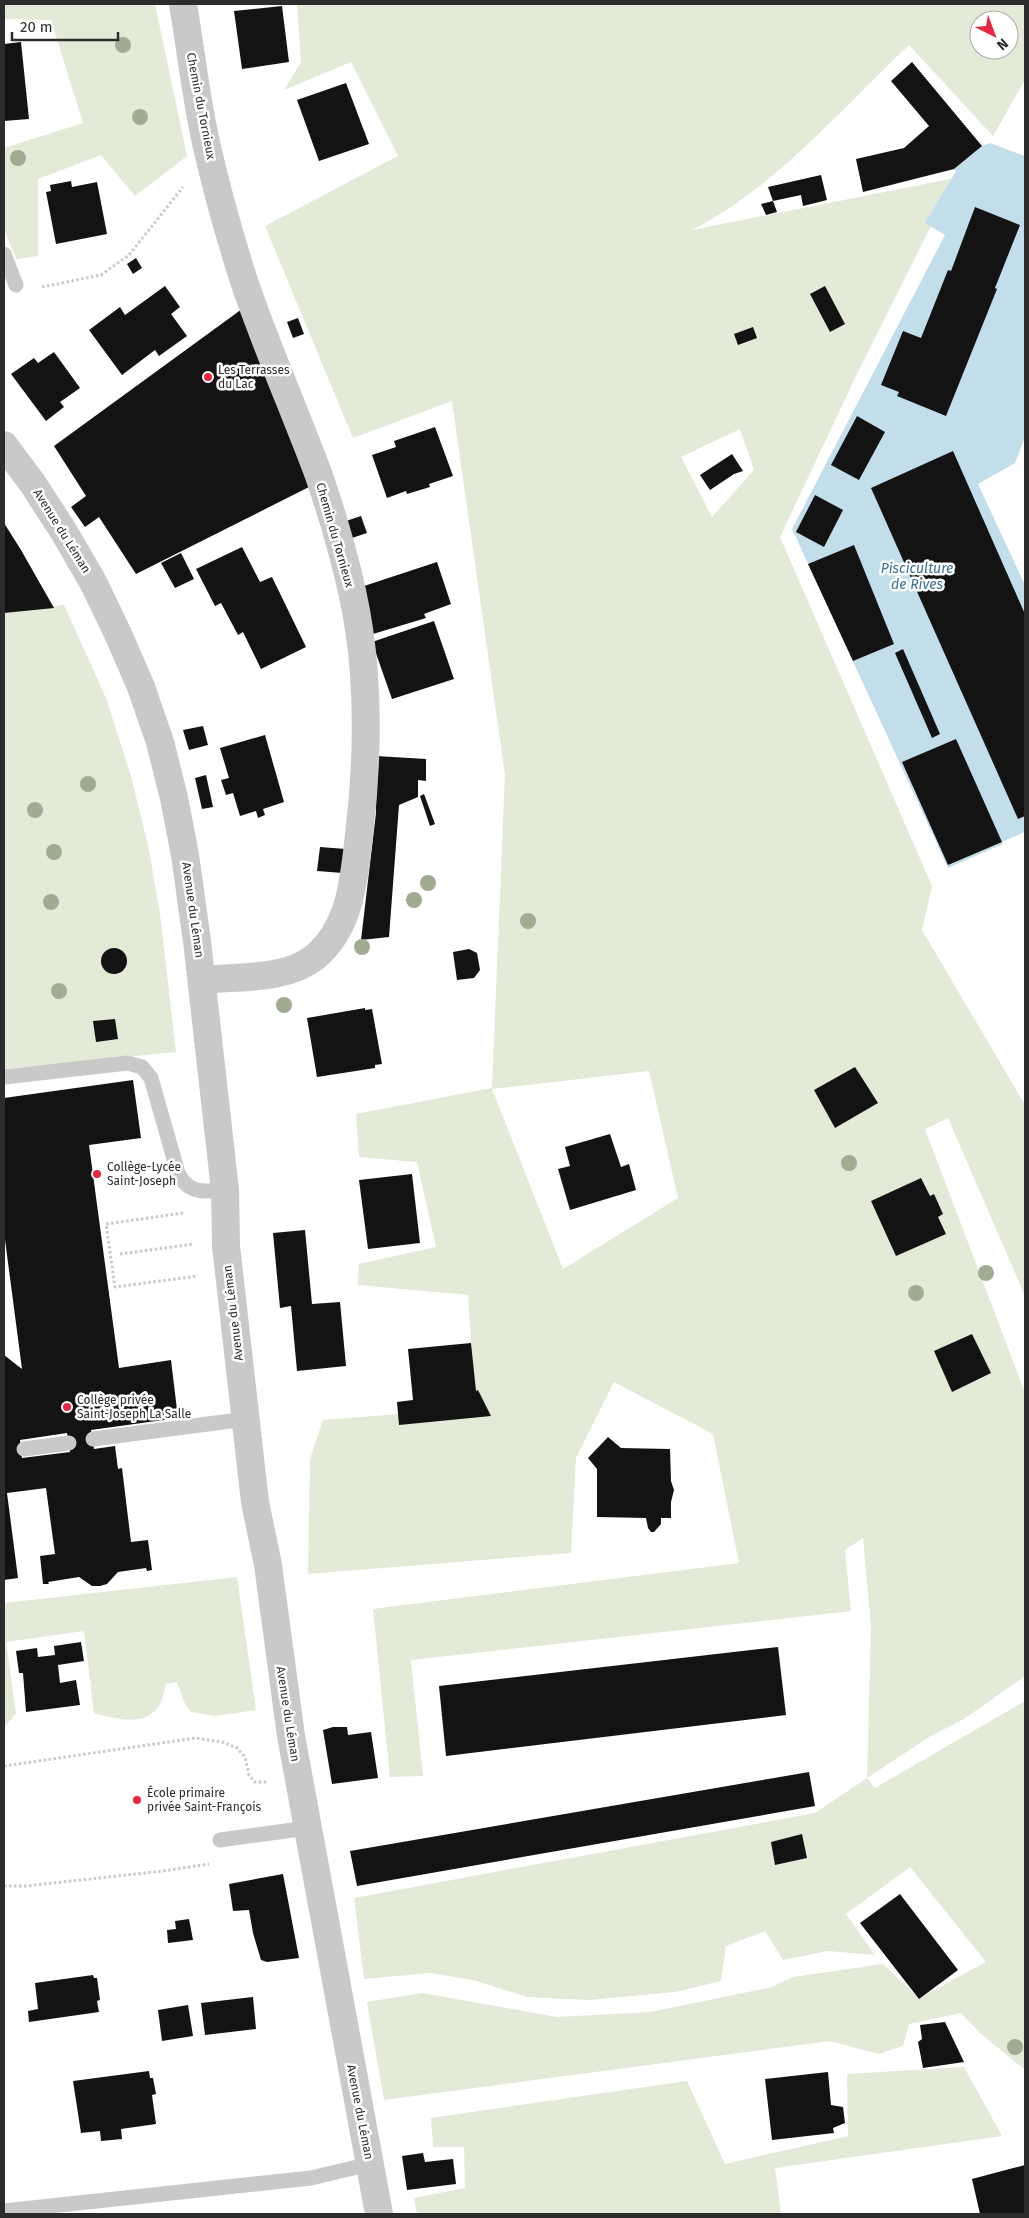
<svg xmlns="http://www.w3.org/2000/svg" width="1029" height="2218" viewBox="0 0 1029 2218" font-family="'Fira Sans',sans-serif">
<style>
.green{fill:#e3ead8;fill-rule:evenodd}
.water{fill:#c3deeb}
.building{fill:#131313;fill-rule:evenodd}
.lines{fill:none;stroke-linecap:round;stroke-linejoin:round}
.path{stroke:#c9c9c9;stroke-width:3;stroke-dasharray:2.5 2.5;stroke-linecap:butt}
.lane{stroke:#c9c9c9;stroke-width:15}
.street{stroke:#c9c9c9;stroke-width:28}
.tree{fill:#a0ac92}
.poi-dot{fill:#eb2541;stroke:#fff;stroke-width:2}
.labels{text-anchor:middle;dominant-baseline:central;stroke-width:5;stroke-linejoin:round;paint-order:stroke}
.street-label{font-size:12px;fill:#2c2c2c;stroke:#fff}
.poi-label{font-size:12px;fill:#2c2c2c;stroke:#fff;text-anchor:start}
.water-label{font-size:14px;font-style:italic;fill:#38738f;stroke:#fff}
</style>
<rect width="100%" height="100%" fill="#fff"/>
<g class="green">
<polygon points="4,4 155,4 187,156 135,196 101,155 38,179 38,256 16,259 4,228 4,148 83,123 51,20 4,19"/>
<path d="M297 4H1025V80L993 136 909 45C841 109 776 187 692 230L955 178 855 378 780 537 932 886 922 930 1025 1105V1296L948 1118 925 1129 1025 1393V1676L964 1719 929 1737 867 1778 875 1788 1025 1701V2070L980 2033 961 2013 909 2024 903 2046 879 2054 830 2041 384 2100 367 2002 422 1993 557 2017 650 2012 772 1987 793 1977 883 1964 919 1998 986 1962 910 1867 846 1914 875 1955 828 1951 783 1960 765 1931 726 1946 721 1981 675 1992 589 2000 527 1997 473 1980 431 1973 364 1979 354 1898 815 1813 867 1778 871 1626 863 1538 845 1550 851 1611 411 1660 423 1776 390 1777 373 1609 739 1563 713 1434 614 1382 576 1458 571 1553 308 1574 310 1459 323 1420 476 1408 468 1295 358 1285 359 1264 436 1247 417 1162 359 1157 356 1114 492 1088 505 775 452 401 353 438 265 226 398 156 351 62 284 90 301 62ZM979 20H1009V50H979ZM740 429 754 470 712 517 681 457ZM649 1071 678 1198 563 1269 492 1089Z"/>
<polygon points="64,605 106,698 131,776 149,850 160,914 176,1052 4,1069 4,613"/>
<path d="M237 1577 256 1710 215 1716 191 1712 186 1706 177 1682 166 1684C164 1690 163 1700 159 1706 145 1727 115 1719 94 1713L84 1631 6 1642 16 1714 4 1727V1603Z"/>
<polygon points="964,2067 1002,2136 775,2168 781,2214 417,2214 414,2198 465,2188 464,2147 433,2147 431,2118 687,2081 725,2164 848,2136 847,2074"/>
</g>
<polygon class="water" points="990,143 1025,156 1025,437 1015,463 978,484 1025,585 1025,832 1002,842 1003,844 948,868 792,529 945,235 925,223 956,171 954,169 982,146"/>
<g class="building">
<polygon points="282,6 289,62 242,69 234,11"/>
<polygon points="21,42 29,119 4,121 4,44"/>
<polygon points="912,62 982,146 954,169 863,192 856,159 904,148 929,126 891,81"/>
<polygon points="346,83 369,144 319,161 297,100"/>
<polygon points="821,175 827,200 803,206 801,195 773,201 777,212 766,215 761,204 773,201 768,187"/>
<polygon points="71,181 72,187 97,182 107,234 56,244 46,192 51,191 50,185"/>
<polygon points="975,207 1020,225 995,288 997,289 946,416 897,396 899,392 881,385 903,331 921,338 948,270 951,271"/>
<polygon points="136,258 142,268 133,274 127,264"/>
<polygon points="165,286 180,307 171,314 187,336 159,356 155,350 122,375 89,330 120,307 125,315"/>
<polygon points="825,286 845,324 830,332 810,294"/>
<polygon points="242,309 311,486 136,574 99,517 85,527 71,507 86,496 54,446"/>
<polygon points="298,318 304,334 293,338 287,322"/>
<polygon points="753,327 757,338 738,345 734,334"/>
<polygon points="54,352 80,388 60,402 64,407 46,421 11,374 34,358 38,363"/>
<polygon points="857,416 885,432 859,480 831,465"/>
<polygon points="435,427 453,476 429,484 430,487 407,494 406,491 387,498 372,455 396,447 394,441"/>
<polygon points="953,451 1025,614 1025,816 1018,819 871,488"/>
<polygon points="732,454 743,471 734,474 710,490 700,475"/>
<polygon points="815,495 843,510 824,547 796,532"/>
<polygon points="361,516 367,533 352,538 346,521"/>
<polygon points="4,523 21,550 54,608 4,613"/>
<polygon points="854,545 894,644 853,661 808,564"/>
<polygon points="242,547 260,582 272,577 306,647 261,669 243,632 238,635 221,603 215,606 196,569"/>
<polygon points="181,553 194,579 175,588 161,563"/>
<polygon points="437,562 451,604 424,614 426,618 373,634 364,586"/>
<polygon points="434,621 454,679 392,699 372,642"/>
<polygon points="903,649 940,734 932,738 895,653"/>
<polygon points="203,726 208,745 189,750 183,730"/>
<polygon points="265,735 284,802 263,809 265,815 258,818 256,811 240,816 233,793 226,795 221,780 229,778 220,748"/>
<polygon points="956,739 1002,842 948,865 902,762"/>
<polygon points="376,756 426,759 426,781 418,780 418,797 399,805 389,937 361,940 376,813"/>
<polygon points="206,775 213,807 202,809 195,778"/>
<polygon points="424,794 435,824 430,826 420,796"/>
<polygon points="320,847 346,849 343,873 317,871"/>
<circle cx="114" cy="961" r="13"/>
<polygon points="469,949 477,953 480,970 474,978 457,980 453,952"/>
<polygon points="365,1008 365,1010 372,1009 382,1064 375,1065 375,1068 317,1077 307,1018"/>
<polygon points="115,1019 118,1039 96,1042 93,1021"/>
<polygon points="855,1067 878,1103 835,1128 814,1090"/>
<path d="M133 1080 141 1138 89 1145 119 1368 171 1360 178 1418 91 1430 94 1449 115 1446 118 1469 122 1468 131 1542 148 1540 152 1570 147 1571 146 1568 118 1572 107 1584 100 1586H92L79 1577 48 1582 49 1584H43L40 1556 55 1554 46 1488 7 1493 18 1578 4 1580V1355L22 1369 4 1232V1098ZM67 1433 70 1452 22 1458 20 1440Z"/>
<polygon points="610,1134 621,1167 629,1164 636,1190 570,1210 558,1169 570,1166 565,1147"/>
<polygon points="412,1174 420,1243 368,1249 359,1180"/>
<polygon points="921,1178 930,1196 934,1194 943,1214 938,1217 946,1234 896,1256 871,1201"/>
<polygon points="305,1230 312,1304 340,1302 346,1366 297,1371 291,1306 280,1308 273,1233"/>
<polygon points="972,1334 991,1373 952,1392 934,1351"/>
<polygon points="471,1343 476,1391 478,1390 491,1416 399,1425 397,1402 413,1400 408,1349"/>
<polygon points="608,1437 621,1448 670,1449 671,1481 674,1490 671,1502 671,1518 661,1518 661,1524 654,1532 651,1532 648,1528 646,1518 597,1517 597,1469 588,1458"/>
<polygon points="81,1642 84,1661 58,1665 60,1683 76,1680 80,1705 26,1712 23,1673 19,1673 16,1651 37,1648 38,1657 55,1655 54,1646"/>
<polygon points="778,1647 786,1715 446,1756 439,1686"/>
<polygon points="333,1727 347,1727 348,1735 371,1732 378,1778 332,1784 323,1730"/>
<polygon points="809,1772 815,1806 357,1886 350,1851"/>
<polygon points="802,1834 807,1858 775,1865 771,1842"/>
<polygon points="283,1874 299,1958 267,1962 261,1960 253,1933 249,1910 233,1911 229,1884"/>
<polygon points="900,1894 958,1970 919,1999 860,1923"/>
<polygon points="189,1919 193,1940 168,1943 167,1930 176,1929 175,1921"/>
<polygon points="93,1975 94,1978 97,1978 100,2000 97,2001 99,2012 29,2022 28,2011 38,2009 35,1983"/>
<polygon points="253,1997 256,2029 205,2035 201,2003"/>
<polygon points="188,2005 193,2036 162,2041 158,2010"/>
<polygon points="945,2022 964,2062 923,2068 918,2042 922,2039 920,2025"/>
<polygon points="149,2071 150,2078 153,2078 156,2094 152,2095 156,2124 121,2129 122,2139 101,2141 100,2131 81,2133 73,2081"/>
<polygon points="828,2072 831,2105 843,2107 845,2123 833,2128 834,2133 772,2140 765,2079"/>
<polygon points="423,2153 425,2162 453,2159 456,2184 407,2190 402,2156"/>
<polygon points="1025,2165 1025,2214 980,2214 972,2179"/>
</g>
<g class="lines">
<g class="path">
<polyline points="42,287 101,275 129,255 183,187"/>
<polyline points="183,1213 106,1224 115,1287 198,1276"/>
<polyline points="120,1254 194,1244"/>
<polyline points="4,1766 196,1738 222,1742 237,1748 245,1757 249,1775 255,1782 268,1782"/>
<polyline points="4,1886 26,1886 163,1871 209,1864"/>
</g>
<g class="lane">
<polyline points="4,254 16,285"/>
<path d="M4 1077 128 1063 142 1067 151 1078 178 1173C188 1194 204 1192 225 1190"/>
<polyline points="93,1439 246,1419"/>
<polyline points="24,1449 69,1443"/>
<polyline points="220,1840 307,1828"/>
<polyline points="4,2211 311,2178 370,2164"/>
</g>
<g class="street">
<path d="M183 4C191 51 196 100 207 147 217 191 230 237 244 281 266 346 294 409 318 473 334 519 352 581 359 629 369 694 367 770 359 835 354 879 351 927 315 957 285 981 238 976 202 980"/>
<polyline points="4,445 33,484 64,532 93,582 118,634 141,687 160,742 174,798 185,855 197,941 225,1190 226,1246 255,1502 268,1565 291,1736 379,2214"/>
</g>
</g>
<g class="tree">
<circle cx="123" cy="45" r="8"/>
<circle cx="140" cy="117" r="8"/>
<circle cx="18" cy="158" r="8"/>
<circle cx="88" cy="784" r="8"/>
<circle cx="35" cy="810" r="8"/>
<circle cx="54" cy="852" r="8"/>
<circle cx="428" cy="883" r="8"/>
<circle cx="414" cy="900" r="8"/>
<circle cx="51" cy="902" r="8"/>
<circle cx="528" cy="921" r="8"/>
<circle cx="362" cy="947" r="8"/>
<circle cx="59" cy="991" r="8"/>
<circle cx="284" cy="1005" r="8"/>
<circle cx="849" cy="1163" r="8"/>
<circle cx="986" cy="1273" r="8"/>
<circle cx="916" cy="1293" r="8"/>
<circle cx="1015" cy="2047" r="8"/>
</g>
<g class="poi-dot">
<circle cx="208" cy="377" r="5"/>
<circle cx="97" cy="1174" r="5"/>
<circle cx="67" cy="1407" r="5"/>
<circle cx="137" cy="1800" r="5"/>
</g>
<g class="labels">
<g class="street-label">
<text transform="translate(201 106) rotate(79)">Chemin du Tornieux</text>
<text transform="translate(62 531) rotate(58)">Avenue du Léman</text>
<text transform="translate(335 535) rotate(74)">Chemin du Tornieux</text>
<text transform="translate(193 910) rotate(82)">Avenue du Léman</text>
<text transform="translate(233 1313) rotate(-97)">Avenue du Léman</text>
<text transform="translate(288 1714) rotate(81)">Avenue du Léman</text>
<text transform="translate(360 2112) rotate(79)">Avenue du Léman</text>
</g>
<g class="poi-label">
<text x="218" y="370">Les Terrasses<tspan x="218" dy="14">du Lac</tspan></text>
<text x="107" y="1167">Collège-Lycée<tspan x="107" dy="14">Saint-Joseph</tspan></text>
<text x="77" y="1400">Collège privée<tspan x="77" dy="14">Saint-Joseph La Salle</tspan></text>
<text x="147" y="1793">École primaire<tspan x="147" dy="14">privée Saint-François</tspan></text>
</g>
<g class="water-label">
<text x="917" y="568">Pisciculture<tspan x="917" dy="16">de Rives</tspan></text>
</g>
</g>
<rect width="1029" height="2218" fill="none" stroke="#2c2c2c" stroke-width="10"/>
<g transform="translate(994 35) rotate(138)"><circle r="24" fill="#ffffff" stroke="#ababab"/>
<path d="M0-4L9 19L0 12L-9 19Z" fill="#eb2541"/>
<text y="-8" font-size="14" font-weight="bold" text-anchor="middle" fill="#2c2c2c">N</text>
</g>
<path d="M12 32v8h106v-8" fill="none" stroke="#2c2c2c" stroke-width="2.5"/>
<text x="20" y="32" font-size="15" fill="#2c2c2c" stroke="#ffffff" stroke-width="4" paint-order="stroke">20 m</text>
</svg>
